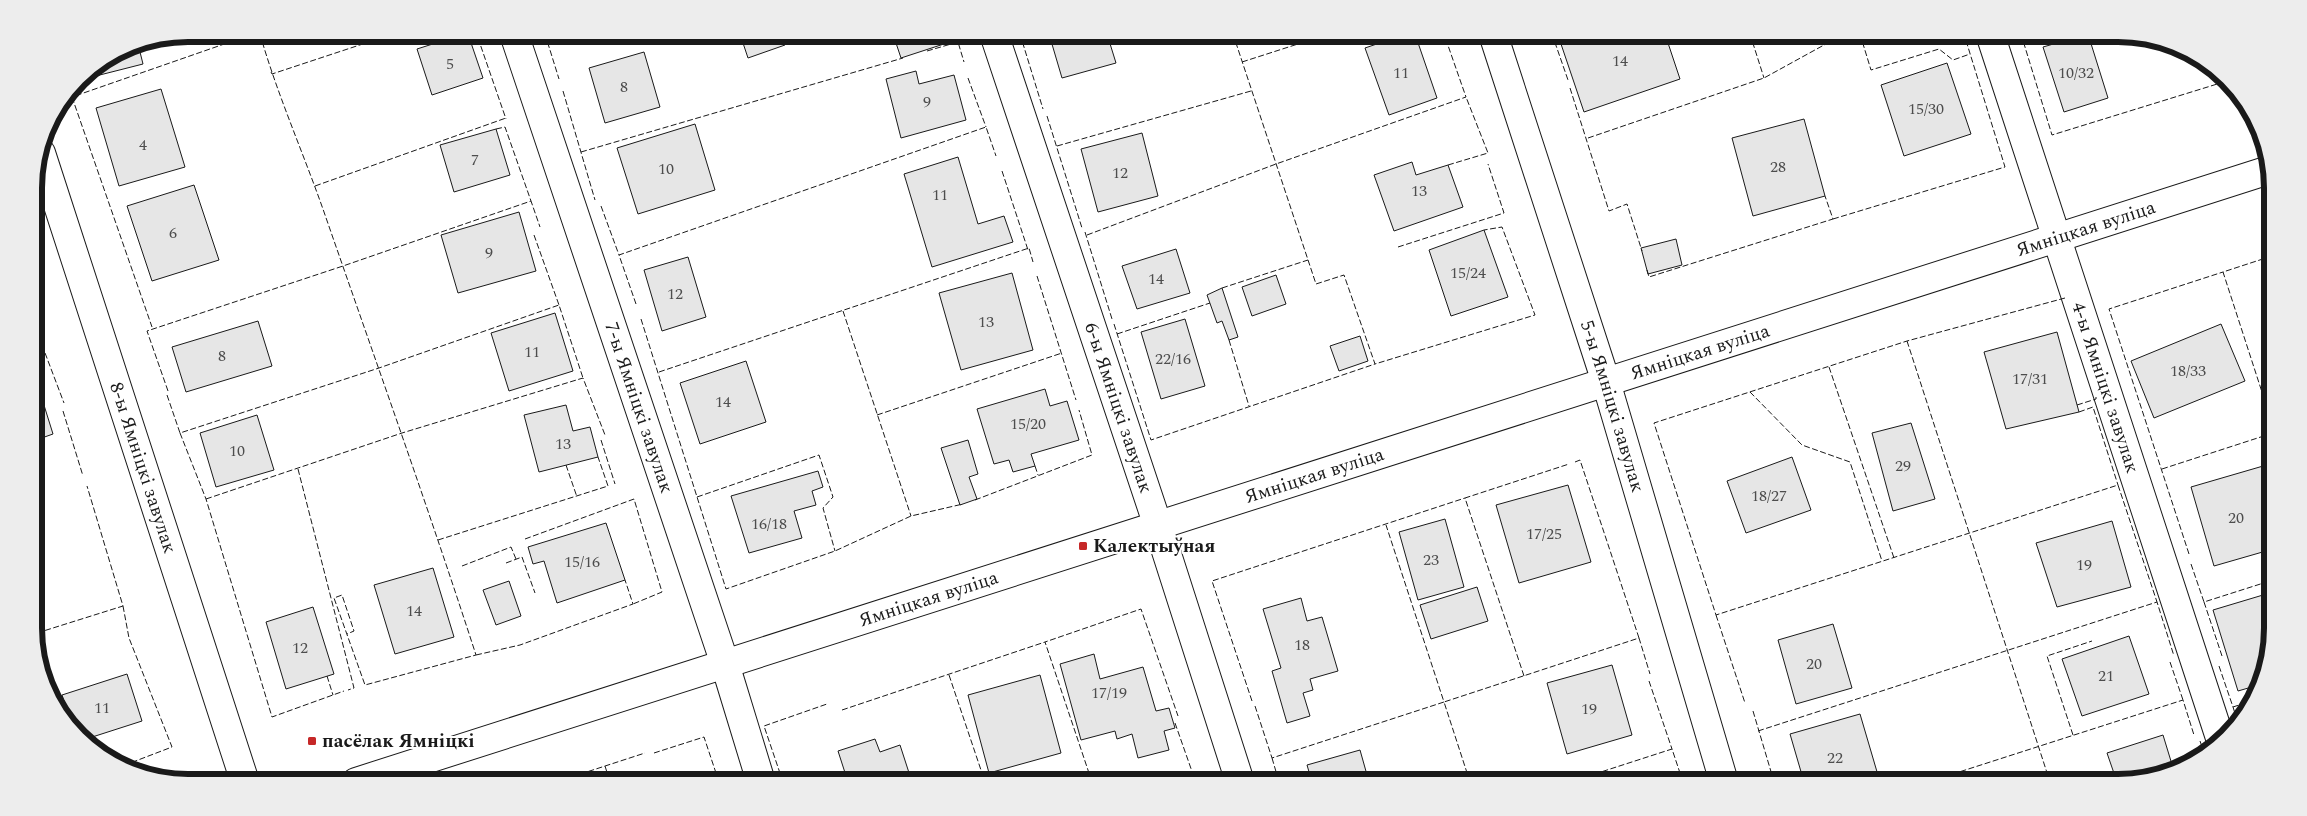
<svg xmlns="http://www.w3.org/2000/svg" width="2307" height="816" viewBox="0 0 2307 816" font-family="Spectral,serif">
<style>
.building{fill:#e6e6e6;stroke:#1a1a1a}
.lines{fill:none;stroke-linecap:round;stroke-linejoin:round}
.minor-casing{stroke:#1a1a1a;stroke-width:30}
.major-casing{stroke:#1a1a1a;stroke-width:30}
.minor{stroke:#fff;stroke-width:28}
.major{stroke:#fff;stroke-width:28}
.fence{stroke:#1a1a1a;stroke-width:1;stroke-dasharray:6 2.5;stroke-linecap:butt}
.poi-dot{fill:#c62828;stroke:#fff;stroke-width:2}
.labels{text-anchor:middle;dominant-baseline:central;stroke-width:4;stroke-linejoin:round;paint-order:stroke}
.number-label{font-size:16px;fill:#4d4d4d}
.street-label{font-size:19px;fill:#1a1a1a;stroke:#fff}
.poi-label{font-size:19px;font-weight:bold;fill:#1a1a1a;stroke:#fff;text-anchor:start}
.rim{fill:none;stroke:#1a1a1a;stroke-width:6}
</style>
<rect width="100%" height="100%" fill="#fff"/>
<g class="building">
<polygon points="464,34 468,34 483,78 432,95 417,49"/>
<polygon points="740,34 782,34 785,45 748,58"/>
<polygon points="893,34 950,34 953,41 901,58"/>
<polygon points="1049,34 1107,34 1116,63 1062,78"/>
<polygon points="1406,34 1415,34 1437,98 1389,115 1365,48"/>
<polygon points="1590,34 1665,34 1680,79 1584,112 1561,44"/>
<polygon points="2088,34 2108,98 2064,112 2043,47"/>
<polygon points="138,44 143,64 84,79 84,76 86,72 130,45"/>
<polygon points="644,52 660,107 605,123 589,68"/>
<polygon points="1947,63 1971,134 1904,156 1881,85"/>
<polygon points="916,71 919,84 954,75 966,120 901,138 886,79"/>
<polygon points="161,89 185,167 119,186 96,108"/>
<polygon points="1804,119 1825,196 1753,216 1732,138"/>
<polygon points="695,124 715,190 638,214 617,148"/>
<polygon points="496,129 510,175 454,192 440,145"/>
<polygon points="1142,133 1158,196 1098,212 1081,149"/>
<polygon points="958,157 978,224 1004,216 1013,242 932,267 904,174"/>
<polygon points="1412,162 1416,175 1448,165 1463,207 1394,231 1374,175"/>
<polygon points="194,185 219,260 152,281 127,206"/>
<polygon points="519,212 536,271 458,293 441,235"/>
<polygon points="1484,230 1508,297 1451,316 1429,250"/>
<polygon points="1676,239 1682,265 1648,274 1641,248"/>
<polygon points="1176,249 1190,293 1137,309 1122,266"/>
<polygon points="688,257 706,317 662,331 644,270"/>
<polygon points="1012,273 1033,350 961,370 939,293"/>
<polygon points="1276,275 1286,304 1252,316 1242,287"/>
<polygon points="1222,288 1238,337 1229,340 1222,321 1217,323 1207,295"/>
<polygon points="555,313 573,371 509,391 491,333"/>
<polygon points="1185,319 1205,386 1161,399 1141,332"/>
<polygon points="258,321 272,366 186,392 172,347"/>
<polygon points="2221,324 2245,381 2154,418 2131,361"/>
<polygon points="2057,332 2079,412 2006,429 1984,352"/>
<polygon points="1360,336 1368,361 1339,371 1330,346"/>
<polygon points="746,361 766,422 700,444 680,383"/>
<polygon points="35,386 38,386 53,434 36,440"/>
<polygon points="1045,389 1050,406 1067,401 1079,440 1031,454 1035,466 1013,472 1009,460 994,464 977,409"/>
<polygon points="566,405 573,431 590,427 598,457 539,472 524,415"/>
<polygon points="257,415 274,470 216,487 200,433"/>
<polygon points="1911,423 1935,499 1893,511 1872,433"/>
<polygon points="968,440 978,474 969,477 977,499 960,505 941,448"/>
<polygon points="1792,457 1811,510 1746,533 1727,481"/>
<polygon points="2270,464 2273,471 2273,549 2214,566 2191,487"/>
<polygon points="818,471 823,487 812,491 816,505 794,511 802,538 749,553 731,496"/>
<polygon points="1568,485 1591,562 1519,583 1496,505"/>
<polygon points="1445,519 1464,587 1418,600 1399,532"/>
<polygon points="2112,521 2131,587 2057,607 2036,543"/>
<polygon points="606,523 625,580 557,603 544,561 533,564 528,547"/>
<polygon points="433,568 454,637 395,654 374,585"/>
<polygon points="509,581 521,616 496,625 483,590"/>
<polygon points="1477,587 1488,621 1431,639 1420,605"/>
<polygon points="2273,592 2273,627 2265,677 2262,684 2238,691 2213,610"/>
<polygon points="1301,598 1307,621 1322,617 1338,671 1310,679 1313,690 1303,693 1310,716 1287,723 1272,671 1281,668 1263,609"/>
<polygon points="313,607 334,674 286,689 266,622"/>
<polygon points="1833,624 1852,688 1796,704 1778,640"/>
<polygon points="2129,636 2149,694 2082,716 2062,659"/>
<polygon points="1094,654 1100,679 1143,667 1156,711 1169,708 1175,728 1164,731 1169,750 1138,758 1132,734 1117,739 1115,731 1081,740 1060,664"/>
<polygon points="1612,665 1632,735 1567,754 1547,683"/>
<polygon points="127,674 142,721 86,739 74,730 62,695"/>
<polygon points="1040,675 1061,753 989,773 968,695"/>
<polygon points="1860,714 1880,782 1804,782 1790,734"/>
<polygon points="2163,735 2174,771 2128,782 2117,782 2107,753"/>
<polygon points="875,739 880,752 900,745 912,782 848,782 838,751"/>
<polygon points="1360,750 1369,782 1312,782 1307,765"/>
<polygon points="1652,775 1654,782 1627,782"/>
</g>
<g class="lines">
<g class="minor-casing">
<g id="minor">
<path id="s1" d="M514 34 725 664 761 782"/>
<path id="s2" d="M994 34 1158 526 1240 782"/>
<path id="s3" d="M1493 34 1606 382 1724 782"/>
<path id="s4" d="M1990 34 2221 741"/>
</g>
</g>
<g class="major-casing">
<g id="major">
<path id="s5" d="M41 153 245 782"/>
<path id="s6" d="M356 782 2272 169"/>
</g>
</g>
<use href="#minor" class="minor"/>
<use href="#major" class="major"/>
<g class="fence">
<path d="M260 34C277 94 303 152 324 212 375 359 428 507 476 655L365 685 334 598 342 595 354 631 347 634"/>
<polyline points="545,34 559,79"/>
<polyline points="955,34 958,42"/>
<polyline points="1020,34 1043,109"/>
<polyline points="1233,34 1316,284 1344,275 1375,364 1535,315 1502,227 1484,230"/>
<polyline points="1552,34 1568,80"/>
<polyline points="1750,34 1764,78"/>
<polyline points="1860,34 1871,70 1939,49 1953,60 1970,54"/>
<polyline points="2021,34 2052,135 2227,81"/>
<polyline points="478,38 506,119"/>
<polyline points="927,51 958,42 964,62"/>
<polyline points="1242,62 1329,34"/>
<polyline points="271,72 272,74 393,34"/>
<polyline points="968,78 986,127"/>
<polyline points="1570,88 1609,211 1627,204 1642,251"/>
<polyline points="563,91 595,200"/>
<polyline points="70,93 72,97 253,34"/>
<polyline points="72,97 152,327"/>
<polyline points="1047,116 1082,228"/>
<polyline points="496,129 505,127 531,201"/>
<polyline points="1588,138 1764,78 1844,34"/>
<polyline points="1057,146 1251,91"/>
<polyline points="581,152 903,58"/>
<polyline points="1448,165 1488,153 1466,97"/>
<polyline points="1002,171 1028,250"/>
<polyline points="315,186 506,118"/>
<polyline points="601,206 619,255"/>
<polyline points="1833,219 2005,167 1964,34"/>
<polyline points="1085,232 1112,319"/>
<polyline points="534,235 559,305"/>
<polyline points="1087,235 1276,164 1466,97 1444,34"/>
<polyline points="1398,247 1504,213 1488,164"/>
<polyline points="2272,256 2223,272 2273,426"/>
<polyline points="1647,270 1649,277 1833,219 1825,196"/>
<polyline points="1037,276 1076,400"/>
<polyline points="1222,288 1308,260"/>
<polyline points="2065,298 1907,341 1654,423 1716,615 2118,485 2157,602"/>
<polyline points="35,301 40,315"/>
<polyline points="636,304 619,255 986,127 996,156"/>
<polyline points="843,311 911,516"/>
<polyline points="641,319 726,589 835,551 911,516 963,504"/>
<polyline points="1114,324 1151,440 1375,364"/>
<polyline points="1117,334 1210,303"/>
<polyline points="1229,340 1249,406"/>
<polyline points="1907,341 2050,782"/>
<polyline points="42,345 64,403"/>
<polyline points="35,348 42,345 36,329"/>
<polyline points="1829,367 1894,558"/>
<polyline points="659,372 1029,248 1033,262"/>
<polyline points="168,391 147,331 343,266 531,201 540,227"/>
<polyline points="1750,392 1802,445 1850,462 1882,561"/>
<polyline points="167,395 180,433 379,368 559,305 583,378"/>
<polyline points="2077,405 2096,399 2096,397"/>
<polyline points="63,411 83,476"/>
<polyline points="2079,412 2093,407 2118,485"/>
<polyline points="877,415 1062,353"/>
<polyline points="180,433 206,499 272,717 344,691"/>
<polyline points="601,440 615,484"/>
<polyline points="1575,462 1580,460 1639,638"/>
<polyline points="566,465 577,497"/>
<polyline points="1035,466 1038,475"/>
<polyline points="298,469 354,688 348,690"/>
<polyline points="2162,469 2273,433"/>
<polyline points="697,497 819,455 833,497 823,508 835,551"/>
<polyline points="206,499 402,433 583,378 605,435"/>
<polyline points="975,500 1092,455 1079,410"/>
<polyline points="525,539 634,499 662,592 633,604"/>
<polyline points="438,540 608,486 598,457"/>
<polyline points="2189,554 2109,309 2223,272"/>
<polyline points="506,563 522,557 535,593"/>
<polyline points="2191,564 2204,602 2273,580"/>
<polyline points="462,566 511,547 516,559"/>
<polyline points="2204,602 2222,656"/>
<polyline points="123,606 129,638 172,747 125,765"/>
<polyline points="1716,615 1745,703"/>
<polyline points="37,633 123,606 87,486"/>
<polyline points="476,655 520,645 633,604 625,580"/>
<polyline points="2170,662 2183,700"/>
<polyline points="2219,666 2233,707 2254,700"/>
<polyline points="949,675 985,782"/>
<polyline points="327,676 333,695"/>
<polyline points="1524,676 1465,498 1569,464"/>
<polyline points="1649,681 1672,749"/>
<polyline points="1252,701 1212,581 1465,498"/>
<polyline points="1255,706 1272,758 1444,702 1386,525"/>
<polyline points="2233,707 2238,723"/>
<polyline points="842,710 1045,642"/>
<polyline points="1753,711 1772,775"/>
<polyline points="1175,723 1195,780"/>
<polyline points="1758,731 2157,602 2174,656"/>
<polyline points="2073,735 2047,656 2092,641"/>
<polyline points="2200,741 2205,755"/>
<polyline points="654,753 704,737 719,782"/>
<polyline points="1272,758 1277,775"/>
<polyline points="605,766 610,782"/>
<polyline points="556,782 645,753"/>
<polyline points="783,782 764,726 827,704"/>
<polyline points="1092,782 1045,642 1141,609 1178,716"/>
<polyline points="1188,782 1195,780 1195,782"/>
<polyline points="1470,782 1444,702 1639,638 1650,674"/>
<polyline points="1570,782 1672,749 1683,782"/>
<polyline points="1928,782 2183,700 2194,735"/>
</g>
</g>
<g class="poi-dot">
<rect x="1078" y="541" width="10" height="10" rx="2.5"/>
<rect x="307" y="736" width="10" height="10" rx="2.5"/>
</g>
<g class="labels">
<g class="number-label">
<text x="1620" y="61">14</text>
<text x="450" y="64">5</text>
<text x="1401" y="73">11</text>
<text x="2076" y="73">10/32</text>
<text x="624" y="87">8</text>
<text x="927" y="102">9</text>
<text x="1926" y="109">15/30</text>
<text x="143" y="145">4</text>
<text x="475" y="160">7</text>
<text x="1778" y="167">28</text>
<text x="666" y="169">10</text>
<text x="1120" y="173">12</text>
<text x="1419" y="191">13</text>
<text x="940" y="195">11</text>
<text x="173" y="233">6</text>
<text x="489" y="253">9</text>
<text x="1468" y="273">15/24</text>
<text x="1156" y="279">14</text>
<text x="675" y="294">12</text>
<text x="986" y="322">13</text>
<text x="532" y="352">11</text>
<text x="222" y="356">8</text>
<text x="1173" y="359">22/16</text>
<text x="2188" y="371">18/33</text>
<text x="2030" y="379">17/31</text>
<text x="723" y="402">14</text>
<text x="1028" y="424">15/20</text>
<text x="563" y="444">13</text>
<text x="237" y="451">10</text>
<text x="1903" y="466">29</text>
<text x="1769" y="496">18/27</text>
<text x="2236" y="518">20</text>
<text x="769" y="524">16/18</text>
<text x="1544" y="534">17/25</text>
<text x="1431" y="560">23</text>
<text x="582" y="562">15/16</text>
<text x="2084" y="565">19</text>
<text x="414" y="611">14</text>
<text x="1302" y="645">18</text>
<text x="300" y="648">12</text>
<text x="1814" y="664">20</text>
<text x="2106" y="676">21</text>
<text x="1109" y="693">17/19</text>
<text x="102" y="708">11</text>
<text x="1589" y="709">19</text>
<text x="1835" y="758">22</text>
</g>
<g class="street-label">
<text stroke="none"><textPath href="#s6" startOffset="1816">Ямніцкая вуліца</textPath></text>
<text stroke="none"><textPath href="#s6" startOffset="1411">Ямніцкая вуліца</textPath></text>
<text stroke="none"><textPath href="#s4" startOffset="372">4-ы Ямніцкі завулак</textPath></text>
<text stroke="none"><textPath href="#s1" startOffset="394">7-ы Ямніцкі завулак</textPath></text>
<text stroke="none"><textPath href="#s2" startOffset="394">6-ы Ямніцкі завулак</textPath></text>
<text stroke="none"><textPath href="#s3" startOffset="391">5-ы Ямніцкі завулак</textPath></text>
<text stroke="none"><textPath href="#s5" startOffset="331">8-ы Ямніцкі завулак</textPath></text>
<text stroke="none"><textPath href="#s6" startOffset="1006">Ямніцкая вуліца</textPath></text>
<text stroke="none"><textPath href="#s6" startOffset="601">Ямніцкая вуліца</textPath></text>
</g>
<g class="poi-label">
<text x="1093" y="546">Калектыўная</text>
<text x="322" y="741">пасёлак Ямніцкі</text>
</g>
</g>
<path d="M0 0H2307V816H0ZM188 42H2118A146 146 0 0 1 2264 188V628A146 146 0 0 1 2118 774H188A146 146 0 0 1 42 628V188A146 146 0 0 1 188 42Z" fill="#ededed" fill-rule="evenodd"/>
<path class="rim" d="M188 42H2118A146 146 0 0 1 2264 188V628A146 146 0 0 1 2118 774H188A146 146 0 0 1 42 628V188A146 146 0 0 1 188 42Z"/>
</svg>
